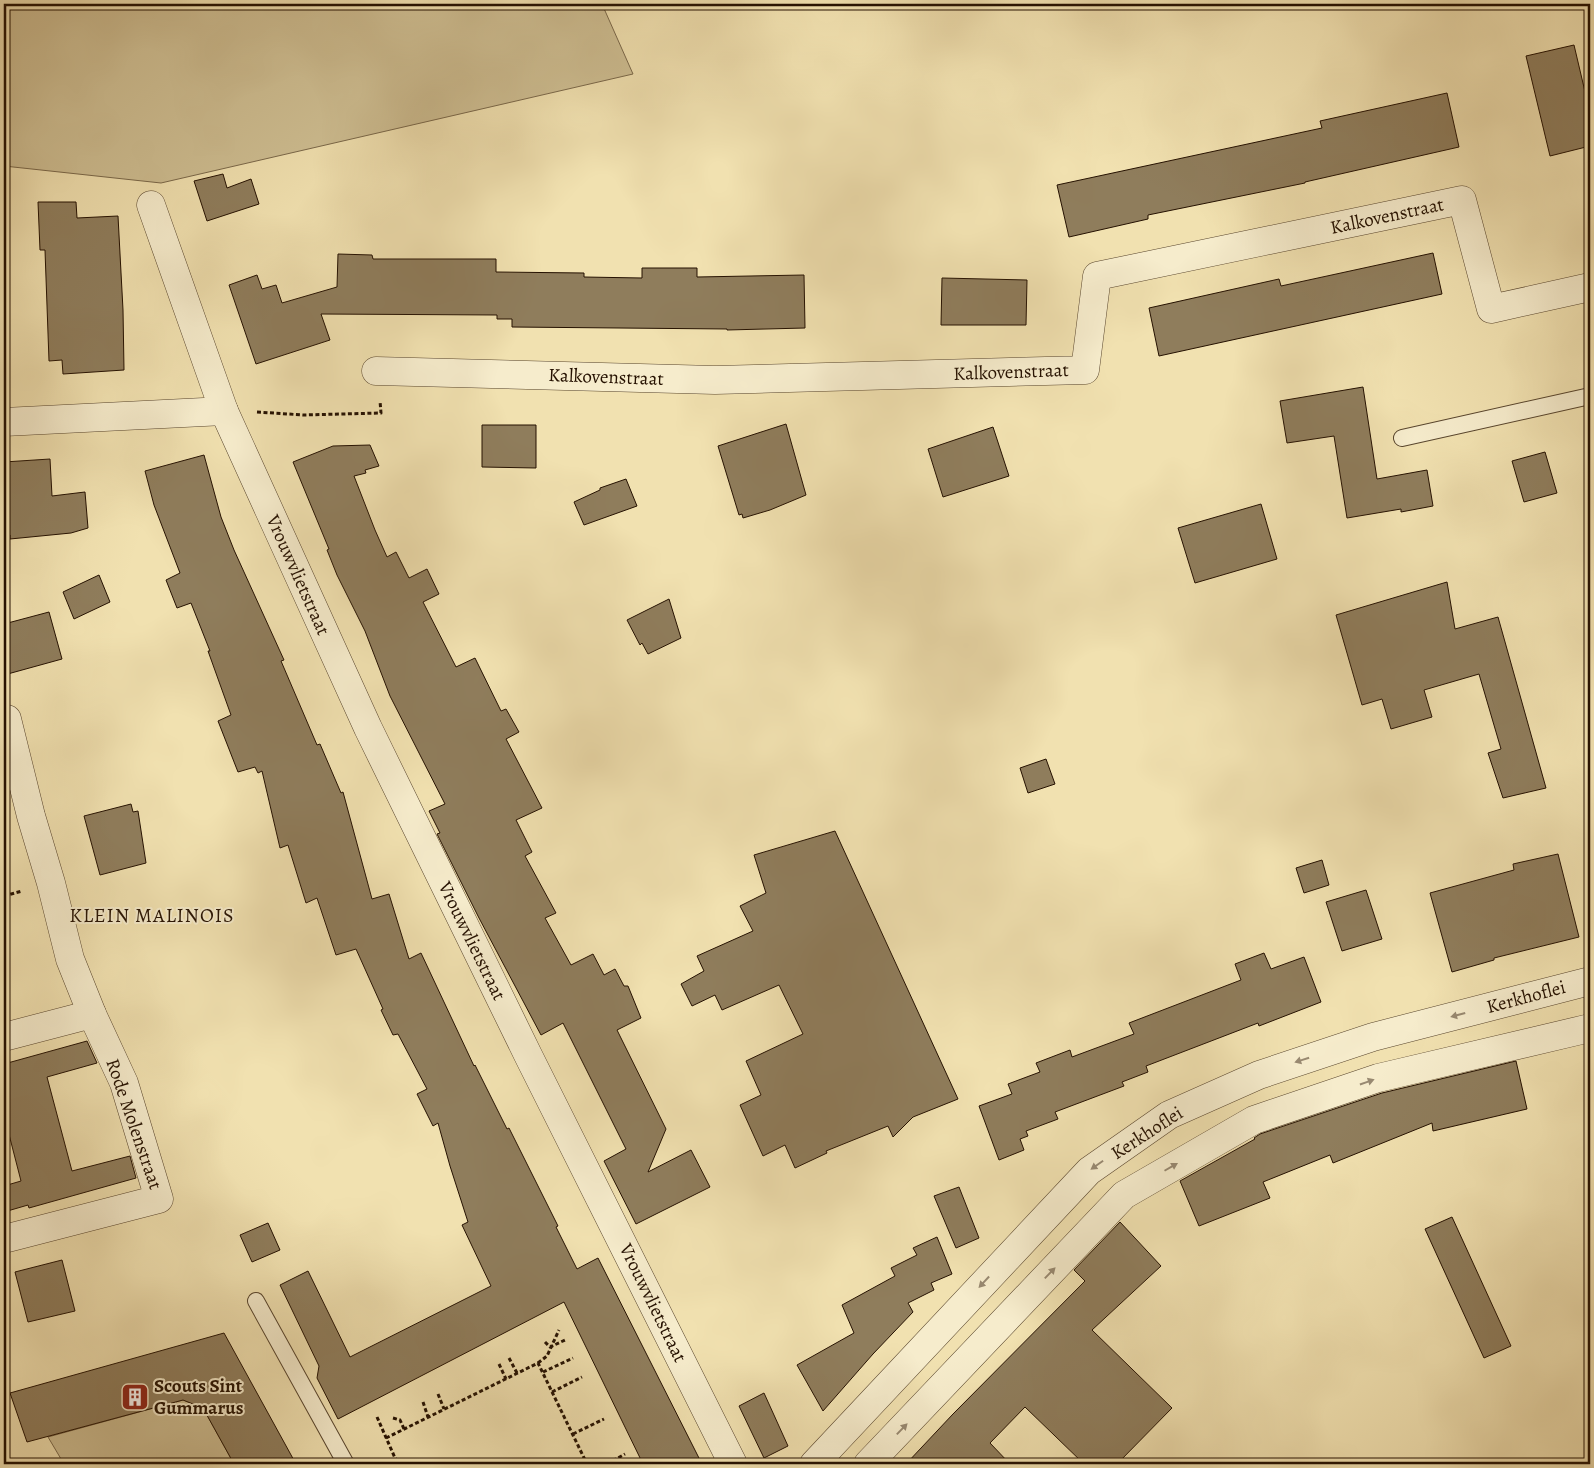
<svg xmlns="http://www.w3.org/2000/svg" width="1594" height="1468" viewBox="0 0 1594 1468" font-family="Alegreya,serif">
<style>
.green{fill:#cebe92;stroke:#7a684a}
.building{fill:#8f7d5c;stroke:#251101}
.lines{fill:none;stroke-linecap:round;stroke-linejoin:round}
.lane-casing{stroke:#58452d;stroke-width:18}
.street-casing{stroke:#58452d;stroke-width:29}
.path{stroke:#251101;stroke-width:3;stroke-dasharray:4 2.5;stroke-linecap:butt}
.lane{stroke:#f6eccc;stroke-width:16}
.street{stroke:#f6eccc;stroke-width:28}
.oneway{fill:#988971}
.labels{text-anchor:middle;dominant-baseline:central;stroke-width:4;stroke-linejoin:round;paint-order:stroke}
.street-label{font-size:19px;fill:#251101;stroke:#f6eccc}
.poi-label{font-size:19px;font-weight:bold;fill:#251101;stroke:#f6eccc;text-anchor:start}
.neighbourhood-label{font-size:20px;letter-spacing:1px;fill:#251101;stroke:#f6eccc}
</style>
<rect width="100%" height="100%" fill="#f1e1b0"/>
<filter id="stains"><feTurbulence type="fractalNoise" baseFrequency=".004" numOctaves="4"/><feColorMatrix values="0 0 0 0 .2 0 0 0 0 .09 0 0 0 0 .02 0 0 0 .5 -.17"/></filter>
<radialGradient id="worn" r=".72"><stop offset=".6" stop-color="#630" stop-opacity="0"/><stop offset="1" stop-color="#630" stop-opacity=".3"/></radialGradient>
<g class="green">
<polygon points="4,4 602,4 633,74 161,183 4,166"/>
<polygon points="183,1400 203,1408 234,1464 64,1464 48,1437"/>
</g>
<g class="building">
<polygon points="1574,45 1590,113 1590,146 1550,156 1526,56"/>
<polygon points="1447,93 1459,147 1305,182 1305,183 1148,215 1148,219 1069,237 1057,185 1322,128 1320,121"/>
<polygon points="223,174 227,188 251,179 259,204 207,221 194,181"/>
<polygon points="38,202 76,202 77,218 118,216 123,310 124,370 63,374 62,360 49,361 45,250 40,250"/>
<polygon points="1433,253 1442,294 1159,356 1149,308 1279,279 1281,286"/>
<polygon points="338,254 372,255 373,259 496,259 496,272 584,273 584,277 642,278 642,268 697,268 697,277 804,275 805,328 727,330 727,329 512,327 512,319 497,319 497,315 321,314 330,340 256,364 229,285 257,275 262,289 276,285 282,303 337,287"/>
<polygon points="942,278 1027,280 1026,325 941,325"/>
<polygon points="1363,387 1377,479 1427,470 1433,506 1401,512 1401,509 1347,518 1334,436 1287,443 1280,401"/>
<polygon points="786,424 806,495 770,510 743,518 742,514 739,515 718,446"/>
<polygon points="482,425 536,425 536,468 482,467"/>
<polygon points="993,427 1009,476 943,497 928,449"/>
<polygon points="370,445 379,466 365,470 366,473 354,476 375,530 387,557 396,552 409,578 427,569 439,594 423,602 456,667 475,658 501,711 506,709 519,732 506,739 542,808 516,820 532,852 525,856 556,913 545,918 571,965 593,954 604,975 615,969 624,986 628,986 641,1018 617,1030 666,1129 648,1172 691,1150 710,1187 636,1224 604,1161 626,1149 563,1023 541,1035 479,918 437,834 440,833 429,811 445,804 390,696 365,631 337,575 327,550 329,549 293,462 333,446"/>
<polygon points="1545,452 1557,493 1524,502 1512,461"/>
<polygon points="204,455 221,517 234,550 284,660 281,661 317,745 320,744 341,793 343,792 372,899 389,894 409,959 421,953 474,1066 475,1065 507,1129 509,1128 558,1226 556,1227 577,1269 598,1258 702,1464 643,1464 564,1302 338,1419 317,1378 319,1366 280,1285 308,1271 350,1357 491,1286 462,1225 468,1222 450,1166 438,1123 433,1126 417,1094 427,1089 398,1034 393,1035 381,1010 383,1009 356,949 336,955 317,898 306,903 288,845 280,848 262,771 258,773 255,767 238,772 218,721 231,715 208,651 210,651 191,603 177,608 166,580 180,573 154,505 145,471"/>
<polygon points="50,459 52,496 85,492 88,528 71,533 10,539 10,535 4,535 4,462"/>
<polygon points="626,479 637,506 584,525 574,502 600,490 600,488"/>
<polygon points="1261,504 1277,559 1195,583 1178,528"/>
<polygon points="99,575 110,602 74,619 63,592"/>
<polygon points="1447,582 1455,629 1498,617 1546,788 1503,798 1488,753 1501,749 1479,674 1424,690 1432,717 1391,729 1382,699 1362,705 1336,615"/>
<polygon points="669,599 681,638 648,654 642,643 640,645 627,620"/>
<polygon points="49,612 62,659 4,675 4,624"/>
<polygon points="1046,759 1055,784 1028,793 1020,768"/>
<polygon points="131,804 133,812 138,811 146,863 100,875 84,816"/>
<polygon points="835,831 958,1099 913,1117 893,1137 888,1126 826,1151 827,1153 795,1168 785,1145 763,1156 740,1105 761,1095 746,1061 803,1034 779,985 722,1010 715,995 692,1006 681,984 704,971 697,956 753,931 740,906 766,893 754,855"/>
<polygon points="1558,854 1579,937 1494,958 1494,960 1452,972 1430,893 1514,870 1513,864"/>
<polygon points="1322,860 1329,885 1304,893 1296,868"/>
<polygon points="1366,890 1382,939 1342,951 1326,902"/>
<polygon points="1264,953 1271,969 1304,957 1321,1002 1259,1026 1258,1023 1146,1066 1148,1072 1122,1082 1124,1086 1055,1112 1058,1119 1026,1131 1028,1136 1020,1139 1024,1150 999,1160 979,1106 1012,1094 1008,1084 1040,1072 1036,1063 1070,1050 1072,1057 1134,1034 1129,1023 1241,980 1235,964"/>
<polygon points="87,1041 97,1063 47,1077 72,1171 130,1156 136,1178 29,1208 28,1205 4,1212 4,1186 21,1181 4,1115 4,1064"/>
<polygon points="1516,1061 1527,1109 1433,1131 1432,1123 1333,1163 1330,1155 1263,1182 1270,1198 1199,1226 1180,1181 1255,1139 1254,1138 1260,1134 1382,1093"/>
<polygon points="959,1187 979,1238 956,1248 934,1196"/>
<polygon points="1452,1217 1511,1346 1484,1358 1425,1229"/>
<polygon points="1120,1222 1161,1266 1092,1330 1172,1408 1117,1464 1084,1464 1025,1407 990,1443 1010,1464 906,1464 953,1414 1085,1281 1074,1270"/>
<polygon points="268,1223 280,1250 252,1262 240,1235"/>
<polygon points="937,1237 952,1274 931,1283 934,1290 908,1303 913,1312 873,1354 823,1411 797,1365 854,1333 842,1305 895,1276 891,1268 917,1255 913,1248"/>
<polygon points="62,1260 75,1311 28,1322 15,1272"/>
<polygon points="224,1333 296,1464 234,1464 203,1408 183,1400 27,1442 10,1393"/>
<polygon points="764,1393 788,1446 764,1458 739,1406"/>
</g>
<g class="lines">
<g class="lane-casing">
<g id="lane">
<polyline points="1402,438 1590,396"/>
<polyline points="256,1301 346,1464"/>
</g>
</g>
<g class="street-casing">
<g id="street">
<polyline points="151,205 224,411 368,728 528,1055 733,1464"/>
<polyline points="376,371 715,380 1085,370 1097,276 1462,200 1491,309 1590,287"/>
<polyline points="4,422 224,411"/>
<polyline points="4,1037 92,1014"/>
<polyline points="4,1239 159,1199 124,1083 92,1014 70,959 51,883 31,816 7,719"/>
<polyline points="814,1464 1089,1171 1169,1115 1259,1075 1373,1037 1590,981"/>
<polyline points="868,1464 1124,1195 1254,1120 1378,1078 1590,1028"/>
</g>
</g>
<g class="path">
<polyline points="257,412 303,415 381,413 380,401"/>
<polyline points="4,896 22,891"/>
<polyline points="545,1342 550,1347 565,1340"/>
<polyline points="509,1358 517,1373"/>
<polyline points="538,1363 547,1356 559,1330"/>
<polyline points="499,1364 506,1379"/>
<polyline points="543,1372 573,1358"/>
<polyline points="552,1392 582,1377"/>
<polyline points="438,1394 444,1409"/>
<polyline points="423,1402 428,1417"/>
<polyline points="377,1417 395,1458 401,1464"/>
<polyline points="393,1418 400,1420 404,1429"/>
<polyline points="573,1434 604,1419"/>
<polyline points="386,1438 538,1363 587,1464"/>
<polyline points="607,1464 625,1454"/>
</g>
<use href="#lane" class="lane"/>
<use href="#street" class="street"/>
</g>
<defs><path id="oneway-solid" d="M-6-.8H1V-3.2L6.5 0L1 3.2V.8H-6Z" transform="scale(1.25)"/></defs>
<g class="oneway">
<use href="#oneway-solid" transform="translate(1458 1015) rotate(165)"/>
<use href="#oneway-solid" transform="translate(1302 1060) rotate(162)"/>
<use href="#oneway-solid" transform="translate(1367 1082) rotate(-19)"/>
<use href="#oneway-solid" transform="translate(1097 1165) rotate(145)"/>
<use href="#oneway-solid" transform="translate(1171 1167) rotate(-30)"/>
<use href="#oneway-solid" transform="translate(1050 1273) rotate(-46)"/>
<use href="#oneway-solid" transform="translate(984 1282) rotate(133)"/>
<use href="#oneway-solid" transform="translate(902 1429) rotate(-46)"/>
</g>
<defs>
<g id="building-square" transform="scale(1.4375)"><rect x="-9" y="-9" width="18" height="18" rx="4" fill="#8f2418" stroke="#f6eccc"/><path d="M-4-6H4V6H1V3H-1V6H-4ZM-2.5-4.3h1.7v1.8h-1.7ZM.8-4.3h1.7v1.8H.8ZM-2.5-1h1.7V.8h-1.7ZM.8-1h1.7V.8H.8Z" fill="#fff"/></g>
</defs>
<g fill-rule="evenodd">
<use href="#building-square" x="135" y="1397"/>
</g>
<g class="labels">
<g class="street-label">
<text transform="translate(1387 216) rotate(-12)">Kalkovenstraat</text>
<text transform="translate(1011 372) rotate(-2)">Kalkovenstraat</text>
<text transform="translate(606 377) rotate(2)">Kalkovenstraat</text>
<text transform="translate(298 575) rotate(66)">Vrouwvlietstraat</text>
<text transform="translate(472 941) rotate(64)">Vrouwvlietstraat</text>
<text transform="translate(1526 997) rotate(-15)">Kerkhoflei</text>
<text transform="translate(134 1124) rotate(71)">Rode Molenstraat</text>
<text transform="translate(1147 1133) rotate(-33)">Kerkhoflei</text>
<text transform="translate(653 1303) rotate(64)">Vrouwvlietstraat</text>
</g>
<g class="poi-label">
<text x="154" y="1386">Scouts Sint<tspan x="154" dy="22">Gummarus</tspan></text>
</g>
<g class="neighbourhood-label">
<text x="152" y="915">KLEIN MALINOIS</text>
</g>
</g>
<rect width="1594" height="1468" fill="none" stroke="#f1e1b0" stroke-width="20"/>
<rect x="5" y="5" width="1584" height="1458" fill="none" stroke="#251101" stroke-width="2.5"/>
<rect x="10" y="10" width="1574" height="1448" fill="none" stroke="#251101"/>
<rect width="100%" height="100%" filter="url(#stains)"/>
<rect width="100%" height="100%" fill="url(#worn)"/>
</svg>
